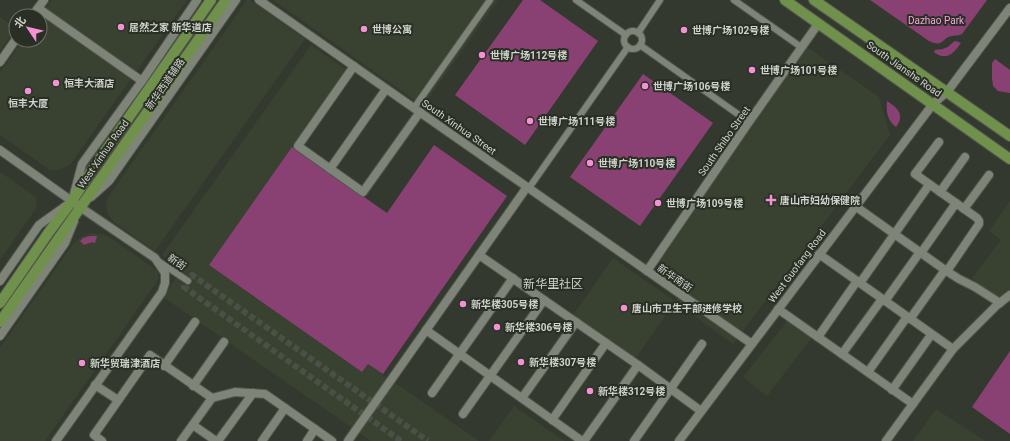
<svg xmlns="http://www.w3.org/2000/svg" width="1010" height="441" viewBox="0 0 1010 441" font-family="Roboto,'Noto Sans SC',sans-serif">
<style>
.built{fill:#394231}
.green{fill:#894174}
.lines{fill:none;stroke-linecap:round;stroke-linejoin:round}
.pedestrian-tunnel{stroke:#4a5046;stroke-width:6;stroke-dasharray:6 3;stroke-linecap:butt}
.pedestrian-casing{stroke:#51564d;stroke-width:8}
.minor-casing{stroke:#51564d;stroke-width:10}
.tertiary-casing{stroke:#51564d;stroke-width:10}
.primary-casing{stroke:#51564d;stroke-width:12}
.pedestrian{stroke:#7e8578;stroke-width:6}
.minor{stroke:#7e8578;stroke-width:8}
.tertiary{stroke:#7e8578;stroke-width:8}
.primary{stroke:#70914b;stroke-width:10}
.poi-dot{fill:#f491d4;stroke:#292f24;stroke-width:1.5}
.labels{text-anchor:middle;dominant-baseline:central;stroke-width:4;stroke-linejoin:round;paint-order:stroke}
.park-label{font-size:10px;fill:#f8a2db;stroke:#292f24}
.poi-label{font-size:10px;font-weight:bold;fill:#cfd3cc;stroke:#292f24;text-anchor:start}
.street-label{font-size:10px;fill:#cfd3cc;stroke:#292f24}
.quarter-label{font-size:12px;fill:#cfd3cc;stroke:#292f24}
</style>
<rect width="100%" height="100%" fill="#33392e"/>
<g class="built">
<polygon points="51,0 187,0 70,165 60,170 50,170 0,135 0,73 23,40 40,40 40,16"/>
<polygon points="247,0 250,0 305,39 155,251 114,222 108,215 106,206 108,197"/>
<polygon points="273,0 498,0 423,106"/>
<polygon points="0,17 16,28 0,51"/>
<polygon points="311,45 346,70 209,265 362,372 368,364 479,441 371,441 163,297 182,269 162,255"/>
<polygon points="807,47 879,97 890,135 733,344 675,302 635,359 573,315 613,258 675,301 685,286 655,265"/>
<polygon points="0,172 36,197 37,207 0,260"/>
<polygon points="1010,201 1010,290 1005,294 997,297 972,278 1001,240 989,231"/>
<polygon points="92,233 100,234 108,236 156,270 158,273 158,280 45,441 0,441 0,348 73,244 82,236"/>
<polygon points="789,319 813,336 767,396 743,377"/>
<polygon points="514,406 557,436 565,441 489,441"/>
<polygon points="936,409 985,441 913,441"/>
</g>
<g class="green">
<polygon points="523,0 540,0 598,41 525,145 455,95"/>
<path d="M870 0H987L962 34C958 36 956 35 952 36 941 38 944 48 929 41Z"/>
<path d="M956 41 961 43C954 53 946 62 934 52L935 50C938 49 942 50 945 48 950 47 951 42 956 41Z"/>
<polygon points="995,59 1010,70 1010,93 998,91 993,86 992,78 992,63"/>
<polygon points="643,74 713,123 640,226 570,177"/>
<path d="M887 101C898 108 905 115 896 127 887 121 886 111 887 101Z"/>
<polygon points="434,145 507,196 383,374 368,364 362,372 209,265 292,147 387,213"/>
<polygon points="90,236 97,236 95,243 92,242 84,245 80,241 83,238"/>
<polygon points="1010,351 1010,434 972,407"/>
</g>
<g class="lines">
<polyline class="pedestrian-tunnel" points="401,441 184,287 192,275 428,441"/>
<g class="pedestrian-casing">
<g id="pedestrian">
<polyline points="576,0 626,35"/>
<polyline points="734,0 801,47"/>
<circle cx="633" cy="40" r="9"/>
<polyline points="638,33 660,0"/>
<polyline points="640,45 749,122"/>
<polyline points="414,108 490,0"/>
<polyline points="529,188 628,47"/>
<polyline points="158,261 188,281"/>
</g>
</g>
<g class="minor-casing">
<g id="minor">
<polyline points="259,0 752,344"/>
<polyline points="38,8 142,81"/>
<polyline points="32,16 44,0"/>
<polyline points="0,62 16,39"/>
<polyline points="354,66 298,146 363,192 420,112"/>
<polyline points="939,142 915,174 977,218 979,221 979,224 947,271"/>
<polyline points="330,169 386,89"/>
<polyline points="940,192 965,157"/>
<polyline points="74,194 82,164 142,81 197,0"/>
<polyline points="91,197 109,181 236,0"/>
<polyline points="855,206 945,270 959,279 975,287 1000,303"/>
<polyline points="964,209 989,175"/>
<polyline points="921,253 956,203"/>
<polyline points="819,254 953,349"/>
<polyline points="479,255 638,365 701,411"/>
<polyline points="647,271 749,122 818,24"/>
<polyline points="0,281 39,225 67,205"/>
<polyline points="860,283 929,185"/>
<polyline points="885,301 920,252"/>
<polyline points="778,309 913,404"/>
<polyline points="910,319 945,270"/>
<polyline points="426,330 582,441"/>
<polyline points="0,336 65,243 74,221"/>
<polyline points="818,337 857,281"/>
<polyline points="842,354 882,299"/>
<polyline points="164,366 195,322"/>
<polyline points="868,372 907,317"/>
<polyline points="95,385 118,400"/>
<polyline points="193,386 224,342"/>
<polyline points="892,390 931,335"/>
<polyline points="432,393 513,278"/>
<polyline points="522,398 576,322"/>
<polyline points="463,414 544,300"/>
<polyline points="552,420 606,343"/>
<polyline points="193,425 216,441"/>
<polyline points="56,441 162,292 165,283 165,273 155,258 80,207"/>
<polyline points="102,441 94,435 150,355 212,398 235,392 265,394 315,429"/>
<polyline points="181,441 212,398"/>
<polyline points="218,441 253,393"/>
<polyline points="262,441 285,408"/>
<polyline points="307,441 315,429 332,441"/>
<polyline points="348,441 527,187"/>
<polyline points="584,441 638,365"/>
<polyline points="634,441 702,344"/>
<polyline points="886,441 953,349 997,305 1010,295"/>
</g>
</g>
<g class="tertiary-casing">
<g id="tertiary">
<polyline points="0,150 76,204"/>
<polyline points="679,441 933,104 947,92 1010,8"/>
</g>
</g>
<g class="primary-casing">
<g id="primary">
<polyline points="785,0 1010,159"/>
<polyline points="814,0 1010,136"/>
<polyline points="0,303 49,232 72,201 92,170 211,0"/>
<polyline points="0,322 226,0"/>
</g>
</g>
<use href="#pedestrian" class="pedestrian"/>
<use href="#minor" class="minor"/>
<use href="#tertiary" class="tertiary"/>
<use href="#primary" class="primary"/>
</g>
<g class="poi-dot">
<circle cx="121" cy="27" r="4"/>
<circle cx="364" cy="29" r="4"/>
<circle cx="684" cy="30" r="4"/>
<circle cx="482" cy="55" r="4"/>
<circle cx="752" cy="70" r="4"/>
<circle cx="56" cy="83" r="4"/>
<circle cx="645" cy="86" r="4"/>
<circle cx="28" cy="91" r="4"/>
<circle cx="530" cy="121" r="4"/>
<circle cx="590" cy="163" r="4"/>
<path d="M769 194h4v4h4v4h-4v4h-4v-4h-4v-4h4z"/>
<circle cx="658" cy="203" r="4"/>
<circle cx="463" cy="304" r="4"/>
<circle cx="624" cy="308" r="4"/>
<circle cx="497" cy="327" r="4"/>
<circle cx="521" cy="362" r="4"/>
<circle cx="82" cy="363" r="4"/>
<circle cx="590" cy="391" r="4"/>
</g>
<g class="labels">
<g class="park-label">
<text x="936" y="20">Dazhao Park</text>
</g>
<g class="poi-label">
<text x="129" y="27">居然之家 新华道店</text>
<text x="372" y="29">世博公寓</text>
<text x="692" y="30">世博广场102号楼</text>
<text x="490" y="55">世博广场112号楼</text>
<text x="760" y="70">世博广场101号楼</text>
<text x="64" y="83">恒丰大酒店</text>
<text x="653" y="86">世博广场106号楼</text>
<text x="28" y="103" text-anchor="middle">恒丰大厦</text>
<text x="538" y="121">世博广场111号楼</text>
<text x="598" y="163">世博广场110号楼</text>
<text x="780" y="200">唐山市妇幼保健院</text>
<text x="666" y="203">世博广场109号楼</text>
<text x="471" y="304">新华楼305号楼</text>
<text x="632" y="308">唐山市卫生干部进修学校</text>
<text x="505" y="327">新华楼306号楼</text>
<text x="529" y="362">新华楼307号楼</text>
<text x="90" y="363">新华贸瑞津酒店</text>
<text x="598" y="391">新华楼312号楼</text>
</g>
<g class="street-label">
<text transform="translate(904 69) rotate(35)">South Jianshe Road</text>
<text transform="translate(165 84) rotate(-55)">新华西道辅路</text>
<text transform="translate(459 127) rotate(35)">South Xinhua Street</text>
<text transform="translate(724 141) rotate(-55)">South Shibo Street</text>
<text transform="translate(103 154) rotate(-55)">West Xinhua Road</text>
<text transform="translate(177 262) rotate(35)">新街</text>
<text transform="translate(797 266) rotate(-53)">West Guofang Road</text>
<text transform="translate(675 278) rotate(35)">新华南街</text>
</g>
<g class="quarter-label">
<text x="553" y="284">新华里社区</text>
</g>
</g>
<g transform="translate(28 28) rotate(305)"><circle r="19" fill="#292f24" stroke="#6b7167"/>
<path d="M0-3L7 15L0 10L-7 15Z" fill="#f491d4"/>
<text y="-6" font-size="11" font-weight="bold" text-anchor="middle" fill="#cfd3cc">北</text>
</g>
</svg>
